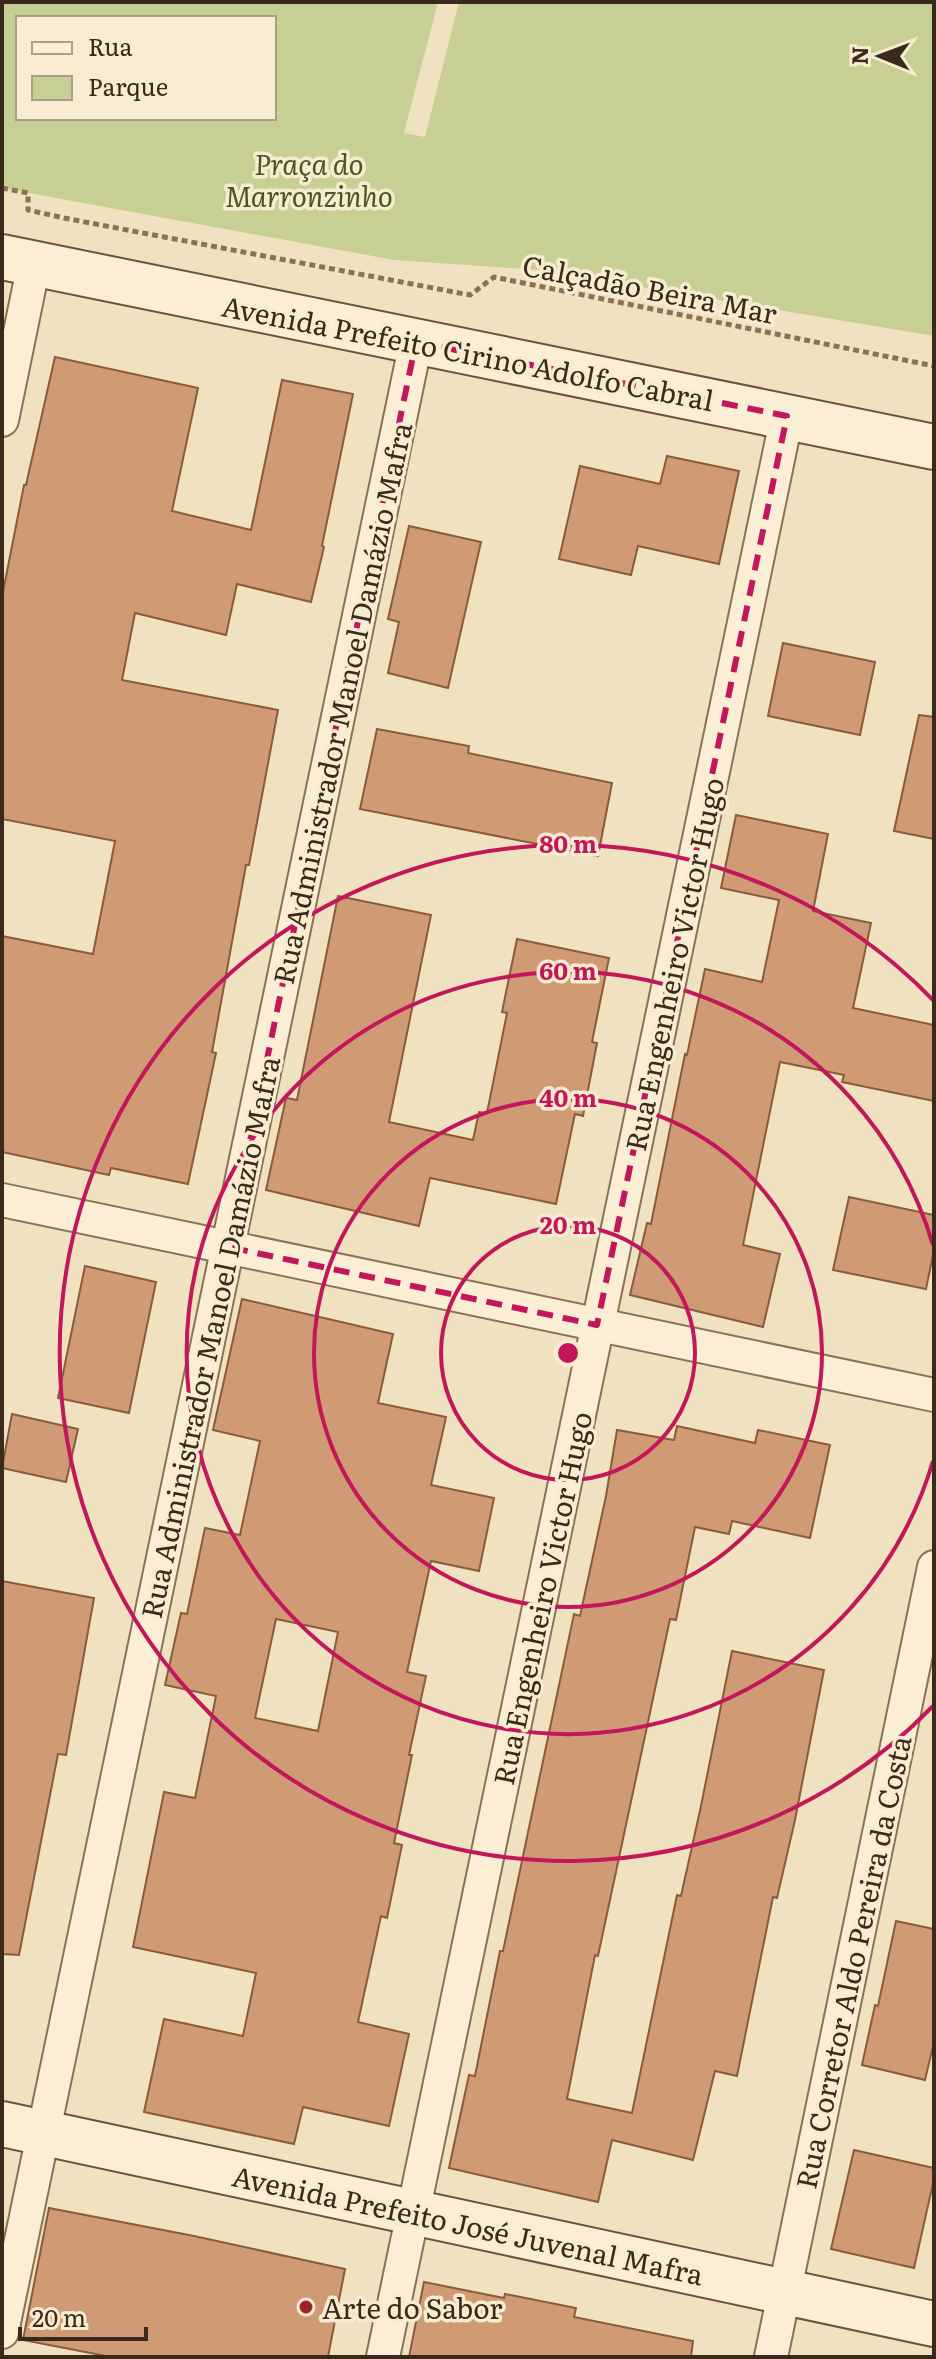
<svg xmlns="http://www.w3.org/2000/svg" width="936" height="2359" viewBox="0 0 936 2359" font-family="Literata,serif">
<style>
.green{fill:#c8cf94;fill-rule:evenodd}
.building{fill:#d09a74;stroke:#8b5b3c;stroke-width:2;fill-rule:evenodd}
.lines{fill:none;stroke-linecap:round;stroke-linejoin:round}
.street-casing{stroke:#8a7257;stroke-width:36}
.secondary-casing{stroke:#6c533a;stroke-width:48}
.path{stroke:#8a7257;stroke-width:5;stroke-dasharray:6 4;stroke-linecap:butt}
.street{stroke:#faefd4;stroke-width:32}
.secondary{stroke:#faefd4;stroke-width:44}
.marked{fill:none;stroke:#c2185b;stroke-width:6;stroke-dasharray:16 10;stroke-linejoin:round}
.ring{fill:none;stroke:#c2185b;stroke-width:4}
.poi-dot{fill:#9c2426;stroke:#f7ecd0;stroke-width:3}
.labels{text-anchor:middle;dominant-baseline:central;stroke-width:7;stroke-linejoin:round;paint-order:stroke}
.park-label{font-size:28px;font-style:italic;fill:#4a5722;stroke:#f7ecd0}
.street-label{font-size:28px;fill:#392a1c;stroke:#f7ecd0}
.poi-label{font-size:28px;fill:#392a1c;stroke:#f7ecd0;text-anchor:start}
.centre{fill:#c2185b;stroke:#f7ecd0;stroke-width:4}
.ring-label{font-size:24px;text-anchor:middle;font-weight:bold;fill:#c2185b;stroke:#f7ecd0;stroke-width:7;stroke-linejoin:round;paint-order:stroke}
</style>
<rect width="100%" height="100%" fill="#f0e2c0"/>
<path class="green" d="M2 2H438L404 133 425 137 459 2H934V336L539 270 394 260 2 188ZM18 18H274V118H18Z"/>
<g class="building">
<polygon points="55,357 198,388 172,511 251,530 282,380 353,394 322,546 324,547 311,602 237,584 226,635 135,613 122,680 278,710 249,865 246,865 212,1052 216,1053 188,1184 111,1168 109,1175 2,1152 2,936 93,954 115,841 2,819 2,597 24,485 26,485"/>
<polygon points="667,456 739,471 719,564 638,546 631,575 559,559 580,466 660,484"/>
<polygon points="409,526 481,542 448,688 388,673 399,622 388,619"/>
<polygon points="783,643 875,662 860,735 768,716"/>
<polygon points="919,715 934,717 934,839 894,831"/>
<polygon points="377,729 469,746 468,753 612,783 598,856 360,809"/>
<polygon points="736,815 828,834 813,911 871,923 853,1008 934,1025 934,1101 842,1082 844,1075 780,1062 743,1245 780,1254 763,1327 630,1295 647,1223 651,1224 685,1054 687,1055 705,969 762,982 779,900 721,888"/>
<polygon points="338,896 431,915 389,1122 473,1140 479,1112 487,1113 507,1013 502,1012 517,939 609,958 592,1042 597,1043 583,1116 575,1114 556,1204 430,1178 419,1226 266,1190 286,1098 297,1100"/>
<polygon points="849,1197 934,1215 934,1250 926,1289 833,1270"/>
<polygon points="85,1266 156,1282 129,1413 58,1398"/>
<path d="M242 1299 393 1334 378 1403 446 1417 431 1485 494 1498 479 1571 431 1561 407 1672 426 1676 409 1755H412L394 1843 402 1845 387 1918 381 1916 358 2022 409 2034 389 2126 303 2107 294 2144 144 2112 164 2019 243 2036 256 1973 133 1947 164 1792 195 1798 216 1696 165 1685 181 1613 187 1614 205 1528 240 1535 260 1441 213 1430ZM276 1619 338 1632 318 1731 255 1718Z"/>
<polygon points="12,1414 78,1429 66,1482 2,1468"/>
<polygon points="677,1426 755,1443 758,1430 830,1445 810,1538 732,1521 729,1534 695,1527 676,1620 670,1619 598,1956 595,1955 567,2099 632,2113 677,1895 681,1896 701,1806 732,1651 824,1670 795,1820 777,1898 773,1897 737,2076 715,2071 693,2160 612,2140 598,2202 449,2168 469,2075 475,2076 500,1951 503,1951 574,1614 580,1616 606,1496 617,1430 674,1440"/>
<polygon points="2,1581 94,1598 66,1755 58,1754 19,1955 2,1954"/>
<polygon points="896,1921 934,1929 934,2042 925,2080 862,2065 875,2005 878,2006"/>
<polygon points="854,2150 934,2168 934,2179 914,2268 831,2249"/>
<polygon points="49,2208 194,2236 345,2269 328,2357 111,2357 23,2340"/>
<polygon points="424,2282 504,2298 505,2294 576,2308 574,2317 693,2341 691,2357 409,2357"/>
</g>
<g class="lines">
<g class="street-casing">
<g id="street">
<polyline points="2,420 34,264"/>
<polyline points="2,1200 934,1395"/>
<polyline points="2,2332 416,342"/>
<polyline points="383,2357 787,416"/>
<polyline points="771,2357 934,1567"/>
</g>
</g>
<g class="secondary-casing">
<g id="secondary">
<polyline points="2,257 934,447"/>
<polyline points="2,2124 934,2324"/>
</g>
</g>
<polyline class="path" points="2,188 28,193 28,210 64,218 470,295 494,277 934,366"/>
<use href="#street" class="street"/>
<use href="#secondary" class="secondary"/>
</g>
<path class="marked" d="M416 342 787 416 597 1325 228 1247Z"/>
<g class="ring">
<circle cx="568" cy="1353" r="127"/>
<circle cx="568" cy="1353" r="254"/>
<path d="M933 1461A381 381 0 1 1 933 1245"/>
<path d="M933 1706A508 508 0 1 1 933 1000"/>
</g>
<circle class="poi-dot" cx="306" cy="2307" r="8"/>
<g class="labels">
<g class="park-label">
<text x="309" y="163">Praça do<tspan x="309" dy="32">Marronzinho</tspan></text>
</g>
<g class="street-label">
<text transform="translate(650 288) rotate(11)">Calçadão Beira Mar</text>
<text transform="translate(468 352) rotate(11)">Avenida Prefeito Cirino Adolfo Cabral</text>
<text transform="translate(341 703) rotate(-78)">Rua Administrador Manoel Damázio Mafra</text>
<text transform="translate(673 964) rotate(-78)">Rua Engenheiro Victor Hugo</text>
<text transform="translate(209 1337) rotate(-78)">Rua Administrador Manoel Damázio Mafra</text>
<text transform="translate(541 1598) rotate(-78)">Rua Engenheiro Victor Hugo</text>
<text transform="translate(852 1962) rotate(-78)">Rua Corretor Aldo Pereira da Costa</text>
<text transform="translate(468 2224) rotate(12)">Avenida Prefeito José Juvenal Mafra</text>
</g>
<g class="poi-label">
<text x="322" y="2307">Arte do Sabor</text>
</g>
</g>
<circle cx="568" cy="1353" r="12" class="centre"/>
<g class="ring-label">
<text x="568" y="853">80 m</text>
<text x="568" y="980">60 m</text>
<text x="568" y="1107">40 m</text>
<text x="568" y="1234">20 m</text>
</g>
<rect width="936" height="2359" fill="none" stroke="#392a1c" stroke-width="8"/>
<rect x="16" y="16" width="260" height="104" fill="#f7ecd0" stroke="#ab9e88" stroke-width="2"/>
<rect x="32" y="42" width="40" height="12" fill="#faefd4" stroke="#ab9e88" stroke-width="2"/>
<text x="88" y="56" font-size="24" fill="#392a1c">Rua</text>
<rect x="32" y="76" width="40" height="24" fill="#c8cf94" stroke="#ab9e88" stroke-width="2"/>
<text x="88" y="96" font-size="24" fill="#392a1c">Parque</text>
<g transform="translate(880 56) rotate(271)" stroke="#f7ecd0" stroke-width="6" paint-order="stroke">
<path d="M0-6L14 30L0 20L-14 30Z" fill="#392a1c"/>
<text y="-12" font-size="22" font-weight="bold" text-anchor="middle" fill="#392a1c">N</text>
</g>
<path d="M20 2327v12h126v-12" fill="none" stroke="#392a1c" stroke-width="4"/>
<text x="32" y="2327" font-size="24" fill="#392a1c" stroke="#f7ecd0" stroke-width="6" paint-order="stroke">20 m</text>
</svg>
